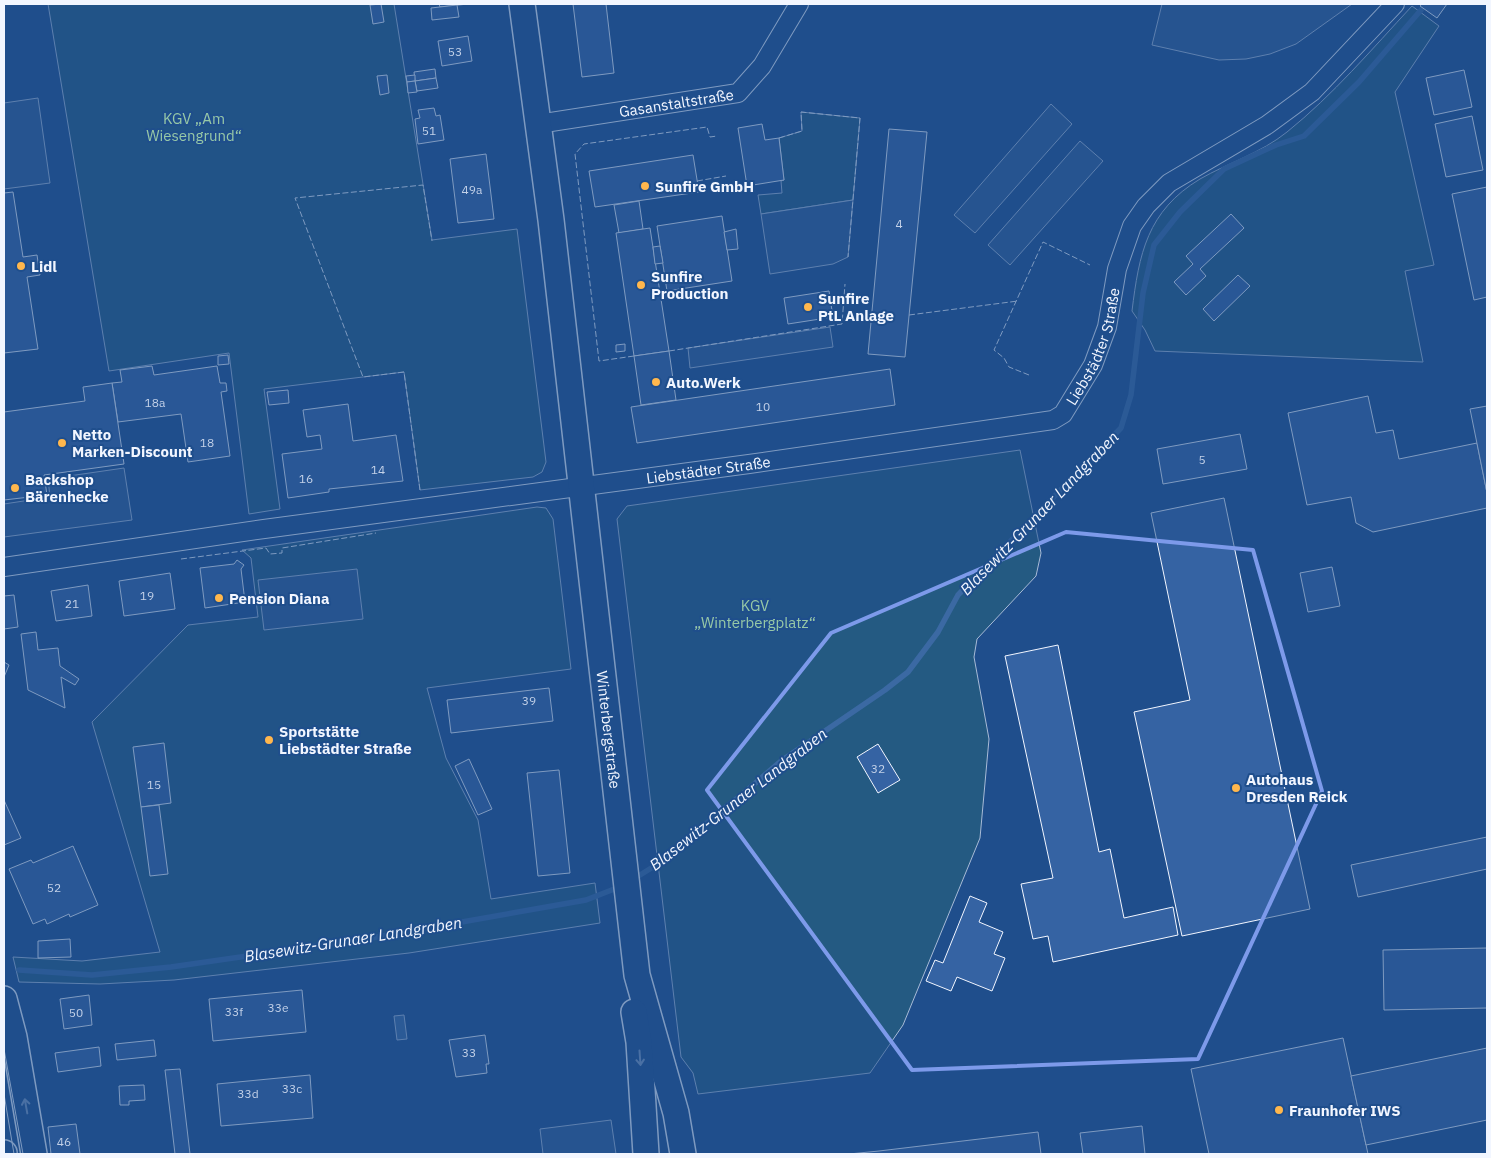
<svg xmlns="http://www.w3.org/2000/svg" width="1491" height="1158" viewBox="0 0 1491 1158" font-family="'IBM Plex Sans',sans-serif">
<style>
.green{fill:#245a82;stroke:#a8bbd7}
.parking{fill:#305b95;stroke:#a8bbd7}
.water{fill:#3b69a3;stroke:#a8bbd7}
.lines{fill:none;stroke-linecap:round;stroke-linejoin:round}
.stream{stroke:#3b69a3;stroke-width:5.5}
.building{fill:#3563a3;stroke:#f2f6ff}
.street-casing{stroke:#f2f6ff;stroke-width:20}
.secondary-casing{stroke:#f2f6ff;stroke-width:28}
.street{stroke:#1f4e8c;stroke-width:18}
.secondary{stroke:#1f4e8c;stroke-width:25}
.tram{stroke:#f2f6ff;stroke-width:1}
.fence{stroke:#f2f6ff;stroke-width:1;stroke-dasharray:6 2.5;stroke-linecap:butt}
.oneway{stroke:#7e9ac0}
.marked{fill:none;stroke:#7d9aea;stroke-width:4;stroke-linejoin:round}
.poi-dot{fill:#ffb74d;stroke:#1f4e8c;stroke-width:2}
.labels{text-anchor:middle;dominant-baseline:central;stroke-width:4;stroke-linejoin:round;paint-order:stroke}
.number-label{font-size:12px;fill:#c3d1e8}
.street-label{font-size:15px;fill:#f2f6ff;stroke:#1f4e8c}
.park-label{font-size:15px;fill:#97c8a6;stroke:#1f4e8c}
.poi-label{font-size:15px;font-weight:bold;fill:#f2f6ff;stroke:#1f4e8c;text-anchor:start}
.water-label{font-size:16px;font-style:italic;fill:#f2f6ff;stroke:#1f4e8c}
</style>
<rect width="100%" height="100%" fill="#1f4e8c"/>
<g class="green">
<polygon points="48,4 394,4 432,240 517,229 546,462 542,472 533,477 420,490 404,372 264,389 280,509 249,514 229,353 109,371"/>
<path d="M1412 6 1439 26 1395 92 1434 265 1405 271 1423 362 1155 351 1145 330 1132 311C1139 254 1147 211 1200 179 1228 163 1261 153 1287 132 1333 95 1372 49 1412 6Z"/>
<polygon points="801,112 860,118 853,200 761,214 758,195 782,193 781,181 784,180 779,138 802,131"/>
<polygon points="1020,450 1041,553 1036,576 977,639 974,657 989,739 980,838 903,1025 870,1073 698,1094 693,1073 681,1057 617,519 627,506"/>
<polygon points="537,507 546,508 553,519 571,669 427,688 446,758 478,820 491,899 595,883 600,923 409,953 174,980 100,984 19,982 13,957 82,961 160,952 92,722 188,625 258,617 251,558 242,550"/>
</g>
<g class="parking">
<polygon points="1162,4 1352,4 1296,44 1270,54 1246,59 1219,60 1152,45"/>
<polygon points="38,98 50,183 4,189 4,103"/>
<polygon points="1051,104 1072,124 975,233 954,215"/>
<polygon points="1080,141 1103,161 1010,265 988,245"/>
<polygon points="853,200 848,257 833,264 770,274 761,214"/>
<polygon points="830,327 833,347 690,368 688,348"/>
<polygon points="124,468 132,520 4,537 4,504 50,497 48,479"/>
<polygon points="357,569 363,619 264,630 258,580"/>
<polygon points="611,1120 616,1154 543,1154 540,1129"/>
</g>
<polygon class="water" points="404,1015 407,1039 397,1040 394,1016"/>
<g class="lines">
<g class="stream">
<polyline points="632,880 669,857 719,812 739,797 781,761 885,690 908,672 938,632 958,595 1121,428 1131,395 1143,293 1154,245 1180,212 1224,169 1276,145 1304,136 1359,82 1421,10"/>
<polyline points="19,970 92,975 171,967 371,938 586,900 622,886"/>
</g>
</g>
<g class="building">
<polygon points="381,4 384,22 373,24 370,5"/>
<polygon points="439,4 468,4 440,7"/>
<polygon points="573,4 606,4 614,73 582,77"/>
<polygon points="1422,4 1447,4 1437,18 1420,6"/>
<polygon points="457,5 459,17 432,20 431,8"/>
<polygon points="468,36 472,61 442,66 438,41"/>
<polygon points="435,69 436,78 415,81 414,72"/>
<polygon points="1464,70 1472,107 1434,115 1426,78"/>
<polygon points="387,75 389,93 380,95 377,76"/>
<polygon points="415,75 415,81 407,82 406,76"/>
<polygon points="436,78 438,88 417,91 415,81"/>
<polygon points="415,81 417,92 408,93 407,82"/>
<polygon points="434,108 436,116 440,115 444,140 418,144 415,119 420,118 418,110"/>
<polygon points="1472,116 1483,170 1446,177 1435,124"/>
<polygon points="762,124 765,140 779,138 784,180 747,186 738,128"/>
<polygon points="889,129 927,132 905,357 868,354"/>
<polygon points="486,154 494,219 458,223 450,159"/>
<polygon points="693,155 699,192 595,207 589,171"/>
<polygon points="1487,187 1487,297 1474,300 1452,194"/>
<polygon points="13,192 23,257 37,255 40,275 27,277 38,349 4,353 4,193"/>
<polygon points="639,201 643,229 619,233 614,205"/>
<polygon points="1231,214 1244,228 1200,269 1206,276 1186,295 1174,282 1193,264 1186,256"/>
<polygon points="722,216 732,281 667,291 657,226"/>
<polygon points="650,228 669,351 634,356 616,233"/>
<polygon points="736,229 738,249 727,250 724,232"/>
<polygon points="660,246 663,263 655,264 653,247"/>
<polygon points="1238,275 1250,286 1214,321 1203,309"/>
<polygon points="829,291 833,317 788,324 784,298"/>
<polygon points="625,344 625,351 616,352 616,345"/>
<polygon points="669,351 676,400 641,405 634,356"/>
<polygon points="228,355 229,364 218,365 218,356"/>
<polygon points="152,366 154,375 217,366 220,383 226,383 227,391 221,392 230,456 188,462 181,414 118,422 112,383 122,382 120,370"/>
<polygon points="890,369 895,405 637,443 631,407"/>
<polygon points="112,383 124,464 44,475 47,495 4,500 4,412 85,401 83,387"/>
<polygon points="288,390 289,403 269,405 267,392"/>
<polygon points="1368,396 1376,433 1393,430 1399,459 1477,443 1487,493 1487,508 1373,532 1356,523 1351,497 1307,505 1288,413"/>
<polygon points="348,404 353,441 396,435 403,481 329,489 329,492 288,498 282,454 322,449 320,435 307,437 303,410"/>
<polygon points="1487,406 1487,493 1470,409"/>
<polygon points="1240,434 1247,469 1163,484 1157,449"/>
<polygon points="1224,498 1310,909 1182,936 1134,712 1190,700 1151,513"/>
<polygon points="237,560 244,565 241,569 245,602 205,608 200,568 234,564"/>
<polygon points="1332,567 1340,606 1308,612 1300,573"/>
<polygon points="170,573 175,609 124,616 119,581"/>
<polygon points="88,585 92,616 56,621 51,591"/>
<polygon points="14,595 18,627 4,629 4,596"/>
<polygon points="36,632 38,650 58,648 60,666 79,679 75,685 61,677 65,708 28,690 21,634"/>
<polygon points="1058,645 1099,852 1110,849 1124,918 1173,907 1178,935 1053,962 1048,936 1033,939 1021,884 1053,878 1005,656"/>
<polygon points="4,662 9,665 4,677"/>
<polygon points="549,688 553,721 451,733 447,700"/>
<polygon points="164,743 171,803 141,807 133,747"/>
<polygon points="878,744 900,780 878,793 857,757"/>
<polygon points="469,759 492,809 478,815 455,766"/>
<polygon points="559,770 570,873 538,876 527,773"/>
<polygon points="4,800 21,838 4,845"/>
<polygon points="159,805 168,874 150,876 141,807"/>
<polygon points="1487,837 1487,869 1358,897 1351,865"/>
<polygon points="73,846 98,905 70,917 69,914 47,924 45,919 33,924 9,869 31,860 33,863"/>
<polygon points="970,896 987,903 979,922 1003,932 994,954 1005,958 992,991 957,977 951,991 926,981 935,960 943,963"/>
<polygon points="70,939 71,957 38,958 38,941"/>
<polygon points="1487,948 1487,1008 1384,1010 1383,950"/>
<polygon points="302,990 306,1032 213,1041 209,999"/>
<polygon points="89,995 92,1025 64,1029 60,999"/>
<polygon points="485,1035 489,1064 486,1064 487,1073 456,1077 449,1040"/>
<polygon points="1343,1038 1368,1154 1209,1154 1191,1069"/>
<polygon points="154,1040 156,1056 117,1060 115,1044"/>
<polygon points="99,1047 101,1066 58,1072 55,1053"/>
<polygon points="1487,1048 1487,1120 1366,1145 1351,1076"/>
<polygon points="180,1069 190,1154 175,1154 165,1070"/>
<polygon points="310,1075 313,1118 221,1126 217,1084"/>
<polygon points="144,1085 145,1100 129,1101 129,1105 120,1105 119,1086"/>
<polygon points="76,1124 80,1154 51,1154 48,1127"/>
<polygon points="1142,1126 1145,1154 1083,1154 1080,1133"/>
<polygon points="1038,1132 1041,1154 849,1154 879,1151"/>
</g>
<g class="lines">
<g class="street-casing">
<g id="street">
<path id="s1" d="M538 124 738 93 762 66 799 4"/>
<path id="s2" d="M4 567 264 529 749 464 1053 420 1063 414 1093 365 1107 327 1117 269 1132 226 1146 206 1169 183 1267 125 1312 92 1395 4"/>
</g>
</g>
<g class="secondary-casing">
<g id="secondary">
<path id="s3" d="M522 4 551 220 637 975 676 1113 683 1154"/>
<polyline points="4,999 14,1037 34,1154"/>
<polyline points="634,1012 639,1042 646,1154"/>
<polyline points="4,1153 4,1154"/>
</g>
</g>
<use href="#street" class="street"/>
<use href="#secondary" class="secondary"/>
<g class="tram">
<polyline points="4,1049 23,1154"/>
<polyline points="4,1094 14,1154"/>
</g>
<g class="fence">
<polyline points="779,138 802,131 801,112 860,118 848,257"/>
<polyline points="697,181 726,176"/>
<polyline points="909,315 1018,301"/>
<polyline points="669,351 842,324 845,284"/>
<polyline points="634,356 599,361 575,154 584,144 707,127 710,137 717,136"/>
<polyline points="1029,375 1009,367 1004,358 994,350 1043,242 1090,265"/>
<polyline points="420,490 404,372 363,377 295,198 423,185 432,241"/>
<polyline points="181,559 266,548 270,554 282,553 282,548 376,533"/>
</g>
</g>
<defs><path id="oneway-shaft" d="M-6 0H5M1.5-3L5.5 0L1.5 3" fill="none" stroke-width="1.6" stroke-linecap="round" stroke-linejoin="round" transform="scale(1.25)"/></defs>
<g class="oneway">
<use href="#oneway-shaft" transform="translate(640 1058) rotate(86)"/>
<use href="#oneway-shaft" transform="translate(26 1106) rotate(-100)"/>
</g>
<path d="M0 0H1491V1158H0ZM1066 532 1253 550 1322 791 1198 1059 912 1070 707 790 831 633Z" fill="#1f4e8c" fill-opacity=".55" fill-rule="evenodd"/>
<path class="marked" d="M1066 532 1253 550 1322 791 1198 1059 912 1070 707 790 831 633Z"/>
<g class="poi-dot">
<circle cx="645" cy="186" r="5"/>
<circle cx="21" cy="266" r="5"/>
<circle cx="641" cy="285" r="5"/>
<circle cx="808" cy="307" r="5"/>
<circle cx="656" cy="382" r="5"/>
<circle cx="62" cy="443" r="5"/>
<circle cx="15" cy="488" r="5"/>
<circle cx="219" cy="598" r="5"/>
<circle cx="269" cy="740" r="5"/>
<circle cx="1236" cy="788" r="5"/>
<circle cx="1279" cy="1110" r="5"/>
</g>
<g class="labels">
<g class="number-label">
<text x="455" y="51">53</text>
<text x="429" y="130">51</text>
<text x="472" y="189">49a</text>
<text x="899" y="223">4</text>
<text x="155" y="402">18a</text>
<text x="763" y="406">10</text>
<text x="207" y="442">18</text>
<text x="1202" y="459">5</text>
<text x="378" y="469">14</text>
<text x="306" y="478">16</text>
<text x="147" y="595">19</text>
<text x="72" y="603">21</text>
<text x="529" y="700">39</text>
<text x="878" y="768">32</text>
<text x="154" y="784">15</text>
<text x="54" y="887">52</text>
<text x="278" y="1007">33e</text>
<text x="234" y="1011">33f</text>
<text x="76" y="1012">50</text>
<text x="469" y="1052">33</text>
<text x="292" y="1088">33c</text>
<text x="248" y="1093">33d</text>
<text x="64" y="1141">46</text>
</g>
<g class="street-label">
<text stroke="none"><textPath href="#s1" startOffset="140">Gasanstaltstraße</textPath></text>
<text stroke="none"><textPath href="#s2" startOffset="1146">Liebstädter Straße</textPath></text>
<text stroke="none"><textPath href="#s2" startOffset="711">Liebstädter Straße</textPath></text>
<text stroke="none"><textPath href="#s3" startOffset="731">Winterbergstraße</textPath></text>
</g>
<g class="park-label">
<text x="194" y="118">KGV „Am<tspan x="194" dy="17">Wiesengrund“</tspan></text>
<text x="755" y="605">KGV<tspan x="755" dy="17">„Winterbergplatz“</tspan></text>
</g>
<g class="poi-label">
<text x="655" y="186">Sunfire GmbH</text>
<text x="31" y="266">Lidl</text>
<text x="651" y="276">Sunfire<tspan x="651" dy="17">Production</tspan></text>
<text x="818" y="298">Sunfire<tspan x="818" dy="17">PtL Anlage</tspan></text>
<text x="666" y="382">Auto.Werk</text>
<text x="72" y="434">Netto<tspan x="72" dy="17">Marken-Discount</tspan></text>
<text x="25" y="479">Backshop<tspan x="25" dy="17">Bärenhecke</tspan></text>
<text x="229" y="598">Pension Diana</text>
<text x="279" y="731">Sportstätte<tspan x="279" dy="17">Liebstädter Straße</tspan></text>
<text x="1246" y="779">Autohaus<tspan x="1246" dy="17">Dresden Reick</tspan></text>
<text x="1289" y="1110">Fraunhofer IWS</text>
</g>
<g class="water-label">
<text transform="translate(1039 513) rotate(-46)">Blasewitz‐Grunaer Landgraben</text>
<text transform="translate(738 799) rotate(-38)">Blasewitz‐Grunaer Landgraben</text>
<text transform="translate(353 939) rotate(-9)">Blasewitz‐Grunaer Landgraben</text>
</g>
</g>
<rect width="1491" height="1158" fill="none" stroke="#f2f6ff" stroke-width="10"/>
</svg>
